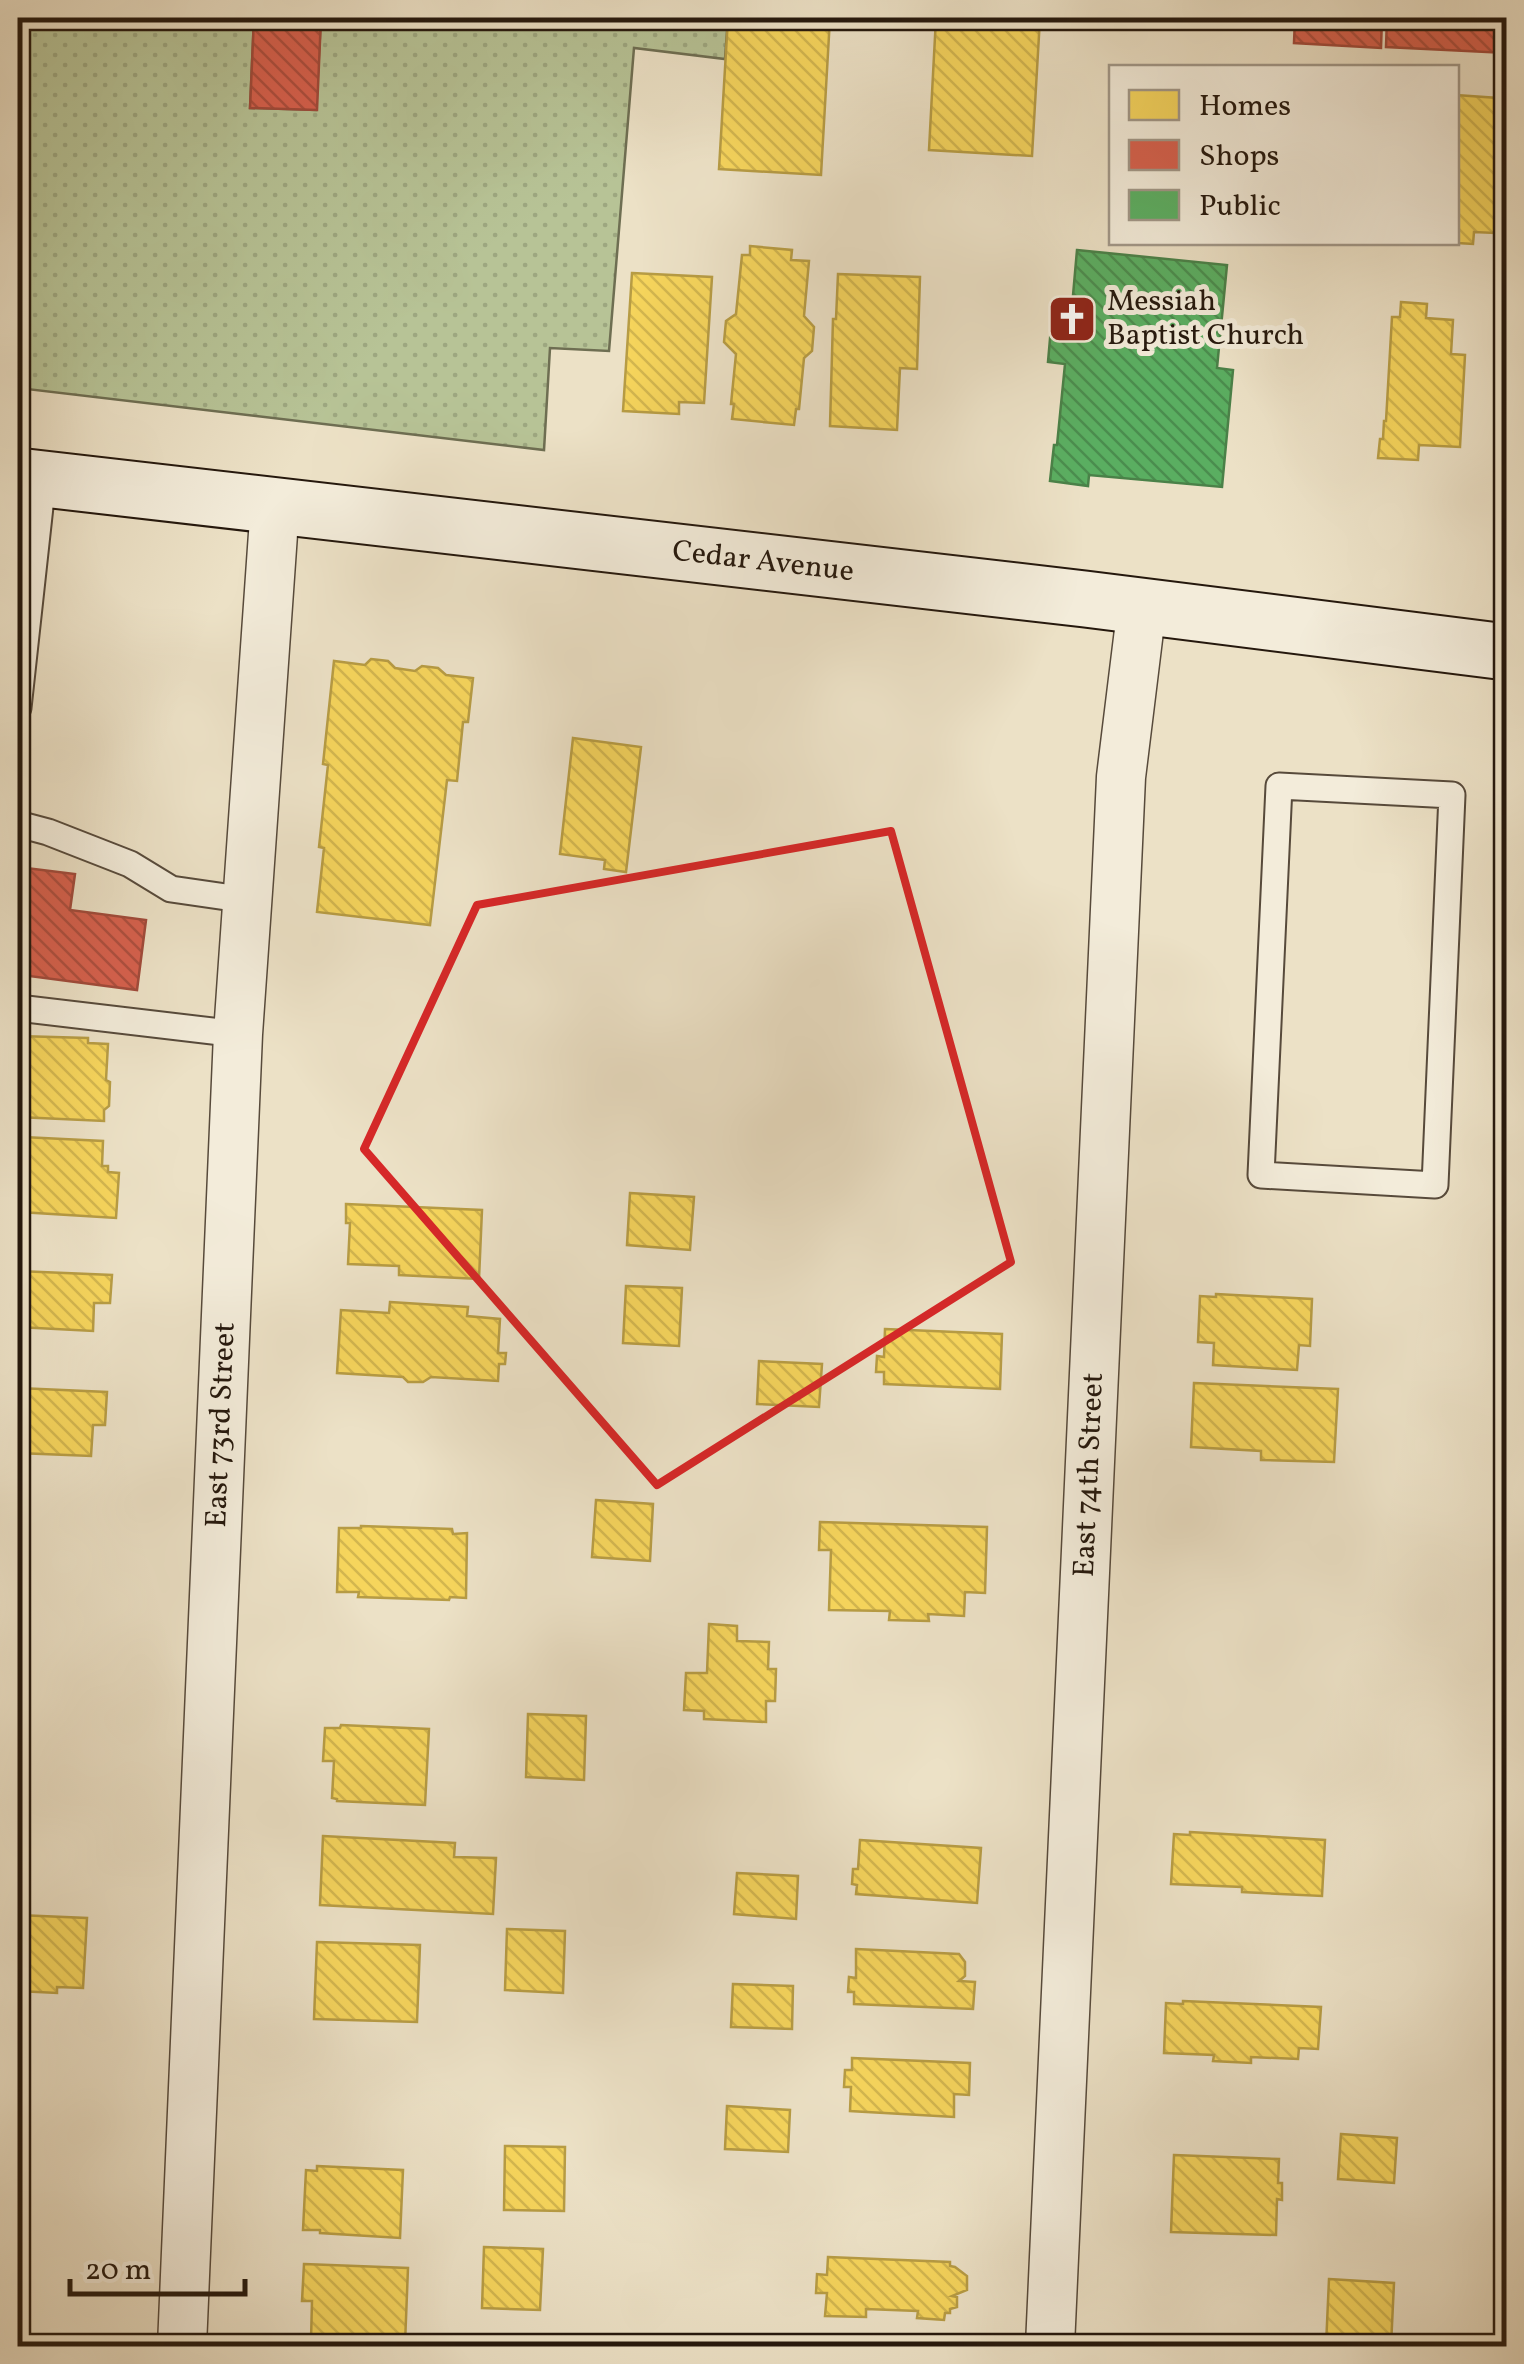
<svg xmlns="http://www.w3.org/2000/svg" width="1524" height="2364" viewBox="0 0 1524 2364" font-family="Vollkorn,serif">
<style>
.grass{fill:url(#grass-dots);stroke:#6e6e52;stroke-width:2.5}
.homes{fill:url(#homes-back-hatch);stroke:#b79c44;stroke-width:2.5}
.shops{fill:url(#shops-back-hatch);stroke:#a14a3a;stroke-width:2.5}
.public{fill:url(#public-back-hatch);stroke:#4a8148;stroke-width:2.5}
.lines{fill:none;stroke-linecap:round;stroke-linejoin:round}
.lane-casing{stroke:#574a3b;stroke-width:29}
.street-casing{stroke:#574a3b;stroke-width:51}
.secondary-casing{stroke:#25180d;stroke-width:59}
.lane{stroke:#f3ecda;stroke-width:25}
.street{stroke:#f3ecda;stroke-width:48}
.secondary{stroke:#f3ecda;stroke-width:55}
.marked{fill:none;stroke:#d62828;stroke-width:8;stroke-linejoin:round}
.labels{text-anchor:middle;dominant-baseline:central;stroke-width:10;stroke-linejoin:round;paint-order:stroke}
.poi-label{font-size:30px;fill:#25180d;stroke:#f3ecda;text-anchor:start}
.street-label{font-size:30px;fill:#25180d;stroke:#f3ecda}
</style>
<defs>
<pattern id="grass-dots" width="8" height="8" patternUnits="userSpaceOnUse" patternTransform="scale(2.5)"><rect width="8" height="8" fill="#b7c396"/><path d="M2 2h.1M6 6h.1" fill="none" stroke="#9da780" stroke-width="1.8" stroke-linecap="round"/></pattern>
<pattern id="homes-back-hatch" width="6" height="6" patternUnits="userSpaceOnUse" patternTransform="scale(2.5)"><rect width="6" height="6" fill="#f6d55c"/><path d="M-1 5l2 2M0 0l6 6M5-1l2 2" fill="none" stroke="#d3b64f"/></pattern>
<pattern id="shops-back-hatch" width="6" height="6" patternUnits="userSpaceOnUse" patternTransform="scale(2.5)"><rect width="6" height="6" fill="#d6604d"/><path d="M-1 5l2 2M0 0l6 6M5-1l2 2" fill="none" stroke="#ad4e3e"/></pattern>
<pattern id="public-back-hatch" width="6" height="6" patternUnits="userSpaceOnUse" patternTransform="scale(2.5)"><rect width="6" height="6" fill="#5aae61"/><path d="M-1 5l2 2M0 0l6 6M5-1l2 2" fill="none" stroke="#4a8d4e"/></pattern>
</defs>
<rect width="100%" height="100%" fill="#ece1c6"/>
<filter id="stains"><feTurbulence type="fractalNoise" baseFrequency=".002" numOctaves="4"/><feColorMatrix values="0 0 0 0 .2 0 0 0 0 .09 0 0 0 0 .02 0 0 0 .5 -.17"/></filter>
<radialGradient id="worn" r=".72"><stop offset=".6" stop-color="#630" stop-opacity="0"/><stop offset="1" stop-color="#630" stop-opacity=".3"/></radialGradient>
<polygon class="grass" points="18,18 254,18 250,108 316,110 321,18 728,18 725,59 634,48 609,351 550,348 544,450 18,388"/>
<g class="homes">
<polygon points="728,18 830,18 821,175 719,169"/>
<polygon points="936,18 1040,18 1032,156 929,150"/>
<polygon points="1456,95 1498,98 1498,105 1506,106 1506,187 1498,186 1495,233 1474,232 1473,244 1458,243 1458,233 1456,233"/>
<polygon points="750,246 792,250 791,260 809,261 804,316 814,327 812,351 804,358 799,409 796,409 794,425 732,419 734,404 731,404 736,354 724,342 726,321 736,314 742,255 750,255"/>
<polygon points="632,273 712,277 704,403 679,402 679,414 623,411"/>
<polygon points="838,274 920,277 917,369 900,368 897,430 830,426 833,319 836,319"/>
<polygon points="1401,302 1427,304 1426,318 1453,320 1451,354 1465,355 1460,447 1419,445 1418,460 1378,458 1380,439 1383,439 1384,421 1386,421 1392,317 1400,317"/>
<polygon points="371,659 388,661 395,668 415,671 422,666 438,668 446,675 473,678 468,722 463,722 457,781 447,780 430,925 317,912 324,848 319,847 328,765 323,764 334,661 365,665"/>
<polygon points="573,738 641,747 626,872 604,869 605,860 560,854"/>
<polygon points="18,1036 88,1038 88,1043 108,1044 106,1080 110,1082 109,1106 104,1110 104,1121 18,1117"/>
<polygon points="23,1137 103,1141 102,1166 108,1166 108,1172 119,1173 116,1218 20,1212"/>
<polygon points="630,1193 694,1197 690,1250 627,1245"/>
<polygon points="346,1204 482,1210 479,1279 399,1275 399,1266 348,1264 350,1223 346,1223"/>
<polygon points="18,1271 112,1275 110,1303 94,1303 93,1331 18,1327"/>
<polygon points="626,1286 682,1288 679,1346 623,1343"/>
<polygon points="1216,1294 1312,1299 1310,1346 1299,1345 1297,1370 1213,1365 1214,1343 1198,1342 1200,1296 1216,1297"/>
<polygon points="390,1302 468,1307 467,1316 500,1319 498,1353 506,1353 505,1364 499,1364 498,1381 431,1377 423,1382 408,1382 403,1377 337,1373 341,1310 389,1313"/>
<polygon points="885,1329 1002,1334 1000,1389 884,1384 884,1372 876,1372 877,1356 884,1357"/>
<polygon points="759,1361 822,1364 819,1407 757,1404"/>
<polygon points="1194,1383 1338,1389 1334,1462 1261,1460 1261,1451 1191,1447"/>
<polygon points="18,1388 107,1392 105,1425 93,1425 91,1456 18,1453"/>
<polygon points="596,1500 653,1504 650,1561 592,1557"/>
<polygon points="820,1522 987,1527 985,1593 965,1592 964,1616 928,1614 929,1621 889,1620 890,1611 829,1610 831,1550 819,1550"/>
<polygon points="361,1526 452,1529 453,1534 467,1533 466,1598 450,1597 449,1600 358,1597 359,1592 337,1592 339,1528 361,1528"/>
<polygon points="709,1624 737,1626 737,1641 769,1642 768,1669 776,1669 775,1701 766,1701 766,1722 704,1719 704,1711 684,1710 686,1673 707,1673"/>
<polygon points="528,1714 586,1716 584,1780 526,1777"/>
<polygon points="341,1725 429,1729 425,1805 337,1801 337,1799 332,1798 334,1761 323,1761 325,1728 340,1728"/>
<polygon points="1190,1832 1325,1840 1322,1896 1242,1892 1242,1887 1171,1884 1174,1834 1190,1835"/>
<polygon points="323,1836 455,1843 454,1857 496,1858 493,1914 320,1905"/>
<polygon points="860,1840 981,1848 977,1903 856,1894 857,1885 852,1884 853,1869 858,1869"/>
<polygon points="737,1873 798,1876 796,1919 734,1914"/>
<polygon points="18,1915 87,1918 83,1988 57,1987 57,1993 18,1991"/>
<polygon points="507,1929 565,1931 563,1993 505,1990"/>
<polygon points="317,1942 420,1945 417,2022 314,2019"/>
<polygon points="856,1949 959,1954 965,1962 965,1976 959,1981 975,1982 973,2009 854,2004 854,1992 848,1992 849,1977 856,1978"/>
<polygon points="733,1984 793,1986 792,2029 731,2027"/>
<polygon points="1183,2001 1321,2007 1318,2049 1299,2048 1298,2059 1251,2057 1251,2063 1213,2061 1214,2055 1164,2053 1166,2003 1183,2004"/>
<polygon points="852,2058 970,2063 969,2095 954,2094 954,2117 850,2111 851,2087 844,2087 845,2070 852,2070"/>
<polygon points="727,2106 790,2110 788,2152 725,2149"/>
<polygon points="1341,2134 1397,2138 1394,2183 1338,2179"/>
<polygon points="505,2146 565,2147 564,2211 504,2210"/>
<polygon points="1174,2155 1279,2159 1278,2183 1282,2183 1282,2200 1277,2199 1276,2235 1171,2232"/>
<polygon points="317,2166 403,2170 400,2238 320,2233 320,2230 303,2230 306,2170 317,2171"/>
<polygon points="484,2247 543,2249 540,2310 482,2308"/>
<polygon points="828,2257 950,2262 950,2266 955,2267 967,2276 967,2290 952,2296 957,2297 957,2307 950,2309 950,2313 945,2313 944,2320 917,2318 918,2311 866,2309 866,2317 825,2316 827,2293 816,2293 817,2274 827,2275"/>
<polygon points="304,2264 408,2268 405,2344 311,2340 312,2301 302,2301"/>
<polygon points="1329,2279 1394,2283 1391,2346 1326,2346"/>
<polygon points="818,2335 948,2342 948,2346 817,2346"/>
<polygon points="654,2338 714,2342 714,2346 654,2346"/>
<polygon points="18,2339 55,2341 55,2346 18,2346"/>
</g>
<g class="shops">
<polygon points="254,18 321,18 317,110 250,108"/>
<polygon points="1295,18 1382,18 1381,48 1294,43"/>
<polygon points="1387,18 1506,18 1506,53 1386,47"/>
<polygon points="18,867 75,874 70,910 146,920 137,990 29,976 30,967 18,966"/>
</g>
<polygon class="public" points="1077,250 1227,265 1217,368 1233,370 1222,487 1089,475 1088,486 1050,481 1054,445 1057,445 1065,364 1048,362 1052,316 1071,318"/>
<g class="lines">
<g class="lane-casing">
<g id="lane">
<polyline points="18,708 43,479"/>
<polygon points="1279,786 1452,795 1435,1185 1261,1175"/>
<polyline points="18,824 48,832 130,864 171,889 247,900"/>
<polyline points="18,1008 238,1034"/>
</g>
</g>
<g class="street-casing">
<g id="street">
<path id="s1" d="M182 2346 238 1034 275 505"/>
<path id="s2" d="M1050 2346 1121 777 1142 606"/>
</g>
</g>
<g class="secondary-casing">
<g id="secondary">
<path id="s3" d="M18 476 1085 599 1506 652"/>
</g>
</g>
<use href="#lane" class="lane"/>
<use href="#street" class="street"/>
<use href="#secondary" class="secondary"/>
</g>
<path class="marked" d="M891 831 1011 1262 657 1485 364 1149 477 905Z"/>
<defs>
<g id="church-square" transform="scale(2.5)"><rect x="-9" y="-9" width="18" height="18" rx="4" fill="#8f2418" stroke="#f3ecda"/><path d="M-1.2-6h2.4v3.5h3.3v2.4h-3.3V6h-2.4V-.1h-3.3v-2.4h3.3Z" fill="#fff"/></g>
</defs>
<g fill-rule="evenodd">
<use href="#church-square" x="1072" y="319"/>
</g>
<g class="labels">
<g class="poi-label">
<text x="1107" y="302">Messiah<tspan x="1107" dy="34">Baptist Church</tspan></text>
</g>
<g class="street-label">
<text stroke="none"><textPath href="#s3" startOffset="750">Cedar Avenue</textPath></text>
<text stroke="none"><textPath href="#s1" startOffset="922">East 73rd Street</textPath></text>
<text stroke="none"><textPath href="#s2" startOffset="872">East 74th Street</textPath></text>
</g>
</g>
<rect width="1524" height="2364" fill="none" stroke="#ece1c6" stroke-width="60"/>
<rect x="20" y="20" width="1484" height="2324" fill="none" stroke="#25180d" stroke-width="5"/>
<rect x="30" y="30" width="1464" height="2304" fill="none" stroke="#25180d" stroke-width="2.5"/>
<rect x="1109" y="65" width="350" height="180" fill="#f3ecda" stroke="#a19788" stroke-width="2.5"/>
<rect x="1129" y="90" width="50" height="30" fill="#f6d55c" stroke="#a19788" stroke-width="2.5"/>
<text x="1199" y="115" font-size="30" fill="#25180d">Homes</text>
<rect x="1129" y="140" width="50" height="30" fill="#d6604d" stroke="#a19788" stroke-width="2.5"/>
<text x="1199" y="165" font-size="30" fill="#25180d">Shops</text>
<rect x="1129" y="190" width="50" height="30" fill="#5aae61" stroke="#a19788" stroke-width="2.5"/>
<text x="1199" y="215" font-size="30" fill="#25180d">Public</text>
<path d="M70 2279v15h175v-15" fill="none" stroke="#25180d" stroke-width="5"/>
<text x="85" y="2279" font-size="30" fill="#25180d" stroke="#f3ecda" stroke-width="8" paint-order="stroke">20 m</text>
<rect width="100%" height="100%" filter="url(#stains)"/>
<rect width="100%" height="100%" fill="url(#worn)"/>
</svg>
